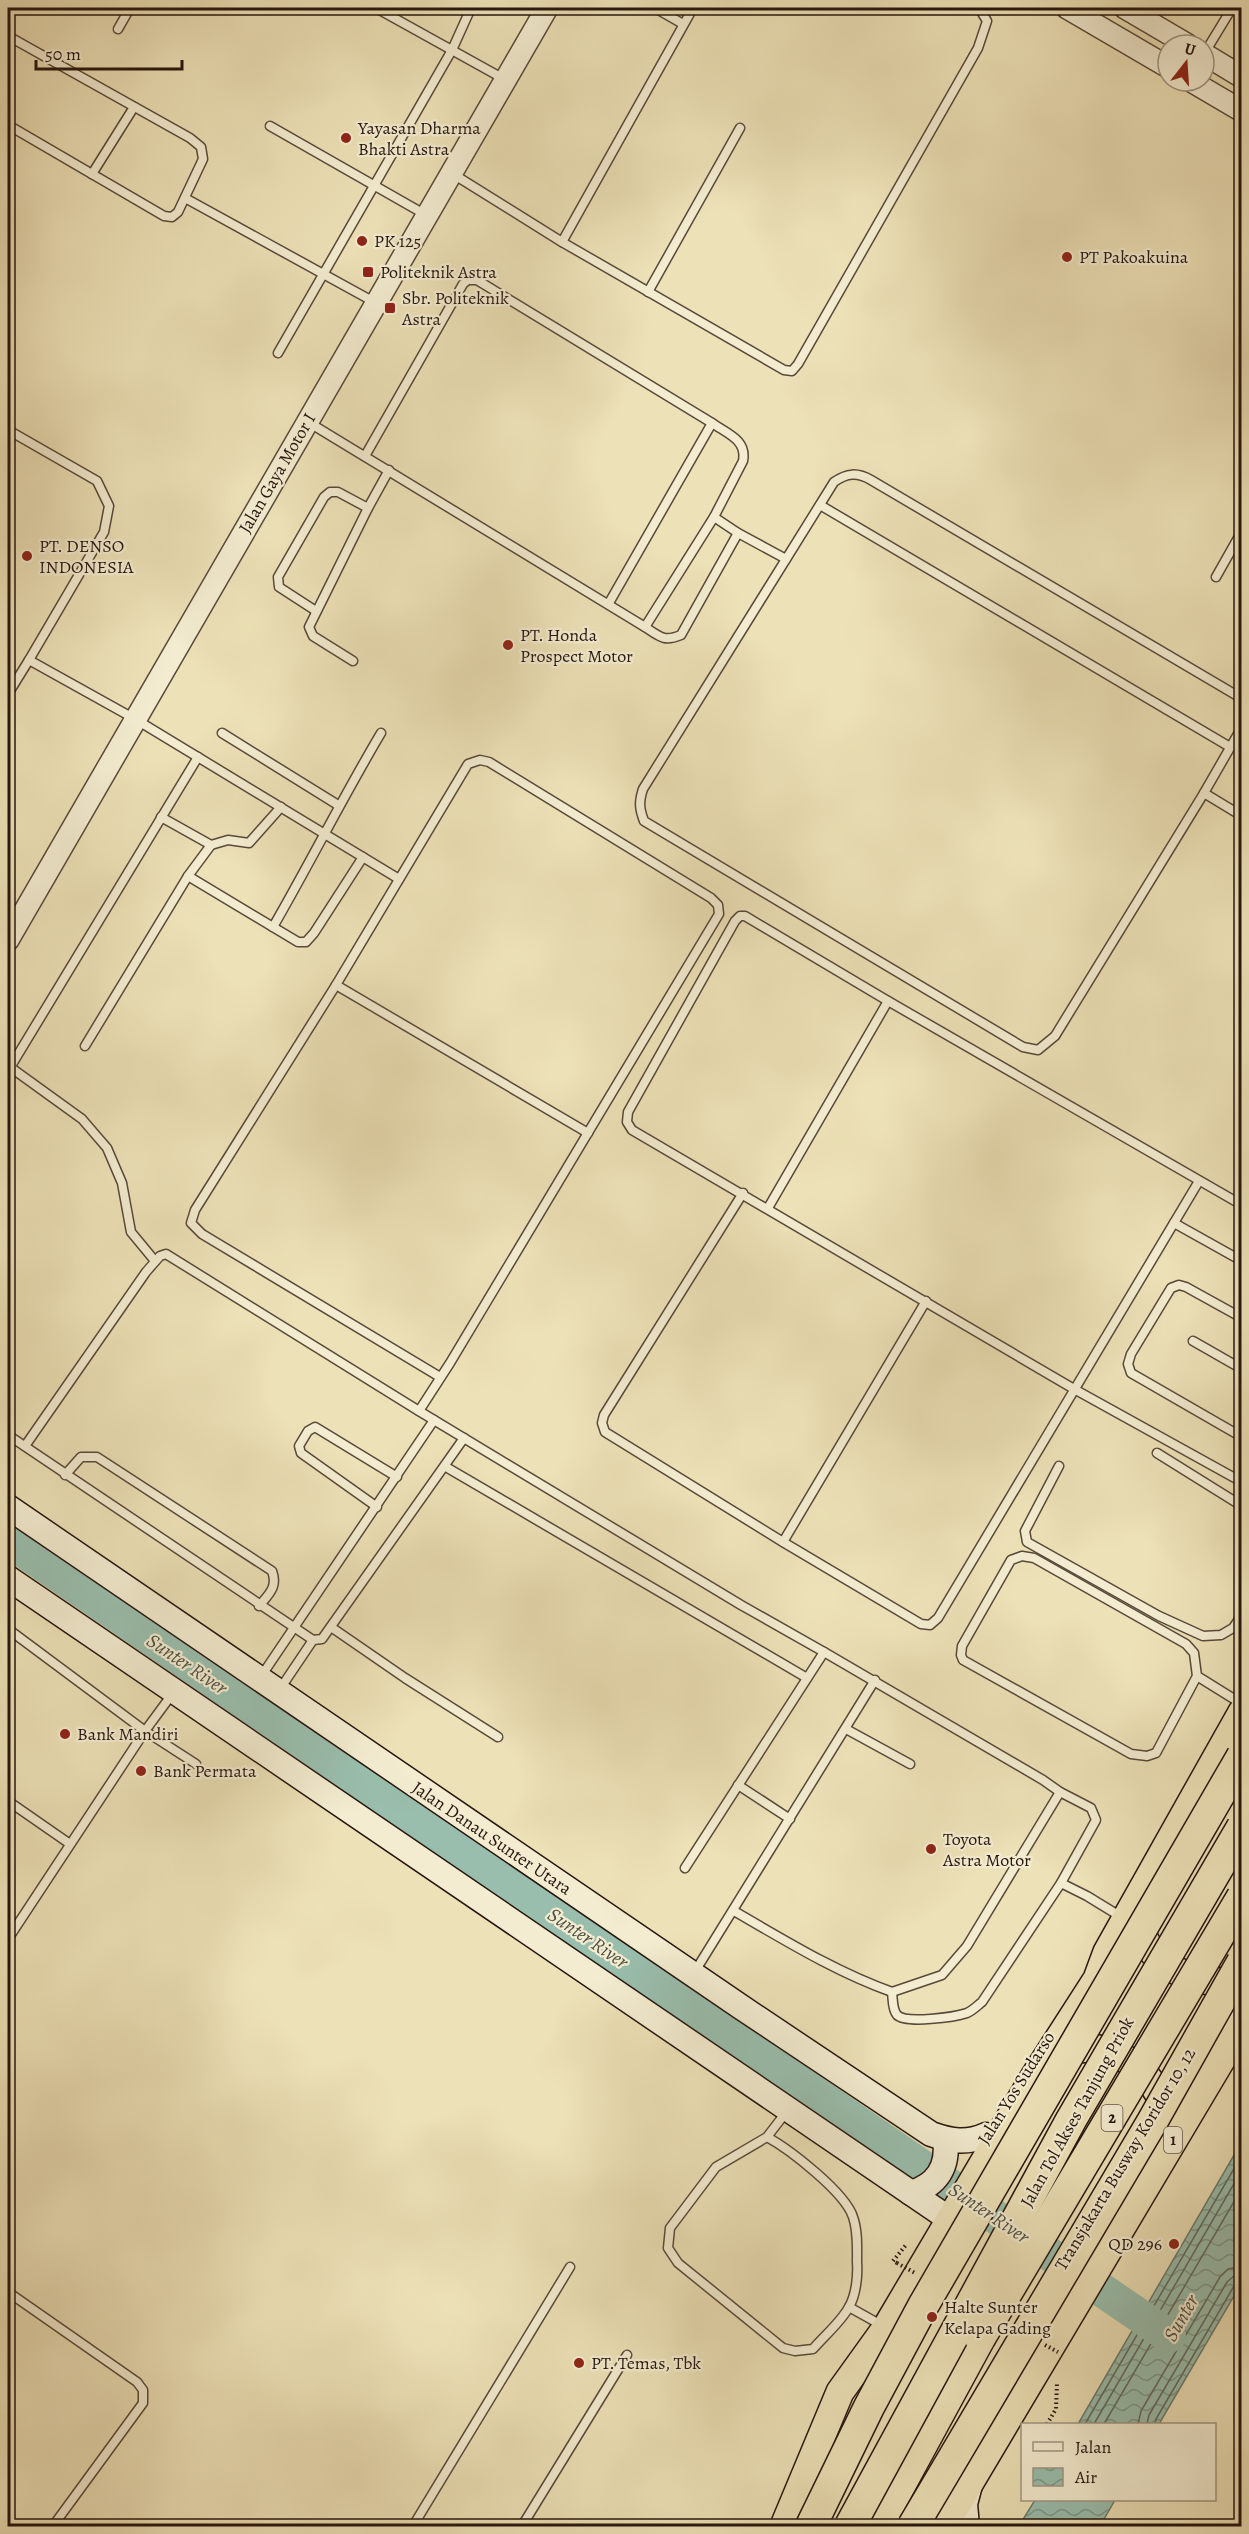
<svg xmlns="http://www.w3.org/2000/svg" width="1249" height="2534" viewBox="0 0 1249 2534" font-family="Alegreya,serif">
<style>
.water{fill:url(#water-waves);stroke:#6b7b6e;stroke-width:1.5}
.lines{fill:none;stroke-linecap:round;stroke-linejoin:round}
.shore{stroke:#606a5e;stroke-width:1.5}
.stream{stroke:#6b7b6e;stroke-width:6}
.river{stroke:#99bead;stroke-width:34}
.service-casing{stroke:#584939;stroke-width:11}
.tertiary-casing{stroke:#584939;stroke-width:24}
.secondary-casing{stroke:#26160f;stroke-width:27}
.trunk-casing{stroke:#26160f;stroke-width:30}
.motorway-casing{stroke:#26160f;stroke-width:33}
.path{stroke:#26160f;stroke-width:4;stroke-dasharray:1.5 3;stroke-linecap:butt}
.service{stroke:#f3ecd0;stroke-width:8}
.tertiary{stroke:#f3ecd0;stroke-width:21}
.secondary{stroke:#f3ecd0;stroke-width:24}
.trunk{stroke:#ede1b7;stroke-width:27}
.motorway{stroke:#ede1b7;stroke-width:30}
.motorway-bridge-casing{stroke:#26160f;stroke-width:33;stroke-linecap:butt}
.path-bridge{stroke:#26160f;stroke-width:4;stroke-dasharray:1.5 3;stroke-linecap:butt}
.motorway-bridge{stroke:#ede1b7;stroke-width:30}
.poi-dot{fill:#8f2418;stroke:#f3ecd0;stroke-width:2}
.labels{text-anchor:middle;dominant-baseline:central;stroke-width:4.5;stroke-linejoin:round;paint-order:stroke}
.shield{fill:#f3ecd0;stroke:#645649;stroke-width:1.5}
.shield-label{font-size:16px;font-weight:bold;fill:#26160f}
.poi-label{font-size:18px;fill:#26160f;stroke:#f3ecd0;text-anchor:start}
.street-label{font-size:18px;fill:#26160f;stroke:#f3ecd0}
.water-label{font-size:20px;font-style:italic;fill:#4e5146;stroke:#f3ecd0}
</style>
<defs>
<pattern id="water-waves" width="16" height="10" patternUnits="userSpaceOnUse" patternTransform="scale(1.5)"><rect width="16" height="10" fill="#99bead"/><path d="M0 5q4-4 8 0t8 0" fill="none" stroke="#7d998b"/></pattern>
</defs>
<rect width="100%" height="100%" fill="#ede1b7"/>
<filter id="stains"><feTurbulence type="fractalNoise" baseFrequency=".00333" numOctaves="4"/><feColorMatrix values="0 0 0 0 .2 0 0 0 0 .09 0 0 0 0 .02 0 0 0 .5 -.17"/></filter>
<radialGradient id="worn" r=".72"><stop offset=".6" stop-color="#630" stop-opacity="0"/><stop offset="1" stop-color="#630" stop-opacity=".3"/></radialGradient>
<g class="water">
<polygon points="1241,2143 1241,2284 1159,2424 1078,2424"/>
<polygon points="1035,2500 1115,2500 1100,2526 1019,2526"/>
</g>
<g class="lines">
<g class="shore">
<polyline points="1085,2424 1242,2155"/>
<polyline points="1094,2424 1242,2170"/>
<polyline points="1104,2424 1242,2188"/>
<polyline points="1138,2424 1141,2411 1220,2277 1228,2269 1242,2266"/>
<polyline points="1147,2424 1149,2415 1227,2282 1234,2276 1242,2275"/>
<polyline points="1155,2424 1156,2419 1234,2286 1242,2283"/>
</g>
<polyline class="stream" points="8,1563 18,1547"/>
<polyline class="river" points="8,1540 1169,2336"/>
<g class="service-casing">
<g id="service">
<polyline points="376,8 504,79"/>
<polyline points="655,8 683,24"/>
<polyline points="693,8 562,242 784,370 792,371 798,364 978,48 987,21 979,8"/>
<polyline points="118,29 130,8"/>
<polyline points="8,36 190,138 201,147 203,159 178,212 172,217 164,216 8,125"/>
<polyline points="1204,54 1232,8"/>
<polyline points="270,126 426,215"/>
<polyline points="92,174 134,107"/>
<polyline points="453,174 562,242"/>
<polyline points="185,198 376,303"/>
<polyline points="648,292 740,128"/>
<polyline points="278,353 452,50 471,8"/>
<path d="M308 422 645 627 714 517 743 461C747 440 728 434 712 423L477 280H468L463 284 365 456"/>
<polyline points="8,430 97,481 109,506 104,532 29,660 135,719 399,879"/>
<polyline points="820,505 1230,747"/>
<polyline points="738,533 786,559"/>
<polyline points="1216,577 1242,531"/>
<polyline points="609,603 712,423"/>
<polyline points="316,611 279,587 278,577 324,497 330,492 338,492 368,508"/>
<path d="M645 627C660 637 664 642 681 635L738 533 714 517"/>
<polyline points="353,661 313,636 309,627 368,508 389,470"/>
<polyline points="8,694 29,660"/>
<path d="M1242 702 1236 695 871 480C857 472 847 473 834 482L643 789C639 801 639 808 644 821L1023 1047 1038 1050 1055 1036 1204 793 1242 727"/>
<polyline points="222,733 338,805"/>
<polyline points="1204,793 1242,816"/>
<polyline points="161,817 211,845"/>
<polyline points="188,876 298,942 306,942 314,933 363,857"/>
<path d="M273 927C310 863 343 797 381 733"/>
<polyline points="336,985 588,1133"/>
<polyline points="85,1046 188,876 211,845 228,840 249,843 281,807"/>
<polyline points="10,1067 82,1119 107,1148 122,1183 131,1232 155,1261"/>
<polyline points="8,1071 198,757"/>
<polyline points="743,1193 604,1415 602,1423 605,1432 783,1542 921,1624 930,1625 938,1618 1199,1181"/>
<polyline points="1242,1205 888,1001 745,916 740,916 735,921 628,1112 627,1122 632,1130 1074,1389 1242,1482"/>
<polyline points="768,1208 888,1001"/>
<polyline points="1174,1223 1242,1261"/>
<polyline points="1242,1318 1186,1287 1179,1285 1171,1288 1131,1354 1128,1364 1131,1373 1242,1437"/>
<polyline points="1193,1341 1242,1369"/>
<polyline points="419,1411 450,1363 719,914 718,905 711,898 489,762 480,760 468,764 336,985 195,1210 191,1223 202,1234 440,1377"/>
<polyline points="8,1435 313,1640 322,1639 464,1438"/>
<polyline points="25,1446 146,1272 160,1256 166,1254 419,1411 741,1605 824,1652"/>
<polyline points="1157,1453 1242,1506"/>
<polyline points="1059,1466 1025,1531 1027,1542 1159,1616 1203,1636 1221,1635 1233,1628 1242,1615"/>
<polyline points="446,1467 807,1678"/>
<path d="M65 1475 81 1457H97L272 1571C278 1587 269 1594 259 1606"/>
<polyline points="377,1507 301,1453 299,1446 308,1431 315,1427 397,1477"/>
<polyline points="783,1542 926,1301"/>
<polyline points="331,1627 405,1678 498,1737"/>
<polyline points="8,1629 145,1731 196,1764"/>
<polyline points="1197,1676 1194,1653 1186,1644 1034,1558 1022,1556 1011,1560 962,1646 961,1655 963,1660 1131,1754 1147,1756 1156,1753 1197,1676 1242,1704"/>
<polyline points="260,1678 434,1420"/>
<polyline points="280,1689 313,1640"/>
<polyline points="846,1729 910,1764"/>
<polyline points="738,1785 790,1819"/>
<polyline points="1060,1792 1091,1808 1096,1820 1061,1883"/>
<polyline points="8,1801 70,1844"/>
<path d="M685 1868 824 1652 1043 1780 1060 1792 967 1946 942 1975 892 1992C893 1999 892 2009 897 2015 906 2024 955 2017 967 2013 972 2011 977 2006 982 2002L1061 1883 1087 1896 1123 1918"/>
<path d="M734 1911C786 1941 836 1972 892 1992"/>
<polyline points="8,1939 145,1731 173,1693"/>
<polyline points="694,1973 875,1680"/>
<polyline points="1197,2073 1242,1995"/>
<path d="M767 2137C789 2149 845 2192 853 2217 858 2231 857 2248 857 2262 858 2276 856 2295 849 2307 841 2322 824 2336 813 2349L795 2351 783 2348 678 2263 668 2248 670 2228 716 2167 767 2137 787 2111"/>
<polyline points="8,2292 137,2382 143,2390 143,2403 53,2526"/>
<polyline points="849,2307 883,2326"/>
<polyline points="413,2526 570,2267"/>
<polyline points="522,2526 627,2355"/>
</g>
</g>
<g class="tertiary-casing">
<g id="tertiary">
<polyline points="1067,8 1168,67"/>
<polyline points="1125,8 1188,45"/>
<polyline points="1204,54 1242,77"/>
<polyline points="1191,81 1242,111"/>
<polyline points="8,940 547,8"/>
</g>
</g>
<g class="secondary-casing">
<g id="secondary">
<path d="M8 1507 741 2007 931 2134C951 2141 966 2144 986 2135"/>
<polyline points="8,1578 939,2212"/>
<path d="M911 2193C937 2185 949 2167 945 2139"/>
<polyline points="967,2526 965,2504 970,2485"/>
</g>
</g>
<g class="trunk-casing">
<g id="trunk">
<path d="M1139 1911C1138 1964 1196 1989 1242 1980"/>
<path d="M1056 2058C1103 2028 1160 2072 1168 2120"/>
<polyline points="784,2526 840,2392 886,2328 1036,2074 1097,1979 1107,1952 1242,1712"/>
<polyline points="944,2526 1242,2025"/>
</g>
</g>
<g class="motorway-casing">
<polyline id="motorway" points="878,2526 980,2338"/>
</g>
<g class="path">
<polyline points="897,2263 893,2261 906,2245"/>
<polyline points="1047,2424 1056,2409 1057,2383"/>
</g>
<use href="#service" class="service"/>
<use href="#tertiary" class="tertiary"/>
<use href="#secondary" class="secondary"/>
<use href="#trunk" class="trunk"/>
<use href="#motorway" class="motorway"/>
<g class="motorway-bridge-casing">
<g id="motorway-bridge">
<polyline points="980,2338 1242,1897"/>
<polyline points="811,2526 869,2407 923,2306 1242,1756"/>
<polyline points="850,2526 1071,2120 1242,1827"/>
<polyline points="913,2526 1152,2122 1242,1962"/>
</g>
</g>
<g class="path-bridge">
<polyline points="897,2263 915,2273"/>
<polyline points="1045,2345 1058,2352"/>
</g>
<use href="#motorway-bridge" class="motorway-bridge"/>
</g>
<g class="poi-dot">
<circle cx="346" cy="138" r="6"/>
<circle cx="362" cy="241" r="6"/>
<circle cx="1067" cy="257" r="6"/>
<rect x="362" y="266" width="12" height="12" rx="3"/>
<rect x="384" y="302" width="12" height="12" rx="3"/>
<circle cx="27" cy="556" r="6"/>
<circle cx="508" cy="645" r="6"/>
<circle cx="65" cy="1734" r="6"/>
<circle cx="141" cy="1771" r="6"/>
<circle cx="931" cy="1849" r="6"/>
<circle cx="1174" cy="2244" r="6"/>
<circle cx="932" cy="2317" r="6"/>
<circle cx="579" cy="2363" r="6"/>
</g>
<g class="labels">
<g class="shield">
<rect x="1101.5" y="2105" width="21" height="26" rx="4.5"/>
<rect x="1164" y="2127" width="18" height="26" rx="4.5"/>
</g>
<g class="shield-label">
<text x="1112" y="2118">2</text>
<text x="1173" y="2140">1</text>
</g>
<g class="poi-label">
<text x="358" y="128">Yayasan Dharma<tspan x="358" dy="21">Bhakti Astra</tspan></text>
<text x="374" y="241">PK 125</text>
<text x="1079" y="257">PT Pakoakuina</text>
<text x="380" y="272">Politeknik Astra</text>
<text x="402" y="298">Sbr. Politeknik<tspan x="402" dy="21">Astra</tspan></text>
<text x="39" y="546">PT. DENSO<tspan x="39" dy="21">INDONESIA</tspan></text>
<text x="520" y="635">PT. Honda<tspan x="520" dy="21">Prospect Motor</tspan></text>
<text x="77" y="1734">Bank Mandiri</text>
<text x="153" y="1771">Bank Permata</text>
<text x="943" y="1839">Toyota<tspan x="943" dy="21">Astra Motor</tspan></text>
<text x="1162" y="2244" text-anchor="end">QD 296</text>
<text x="944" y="2307">Halte Sunter<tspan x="944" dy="21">Kelapa Gading</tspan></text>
<text x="591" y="2363">PT. Temas, Tbk</text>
</g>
<g class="street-label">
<text transform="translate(277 473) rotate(-60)">Jalan Gaya Motor I</text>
<text transform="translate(492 1838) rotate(34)">Jalan Danau Sunter Utara</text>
<text transform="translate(1016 2088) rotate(-58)">Jalan Yos Sudarso</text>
<text transform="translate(1077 2112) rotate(-61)">Jalan Tol Akses Tanjung Priok</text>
<text transform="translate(1125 2159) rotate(-59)">Transjakarta Busway Koridor 10, 12</text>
</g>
<g class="water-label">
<text transform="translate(187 1664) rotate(34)">Sunter River</text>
<text transform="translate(588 1938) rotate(34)">Sunter River</text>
<text transform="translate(989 2213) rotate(34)">Sunter River</text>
<text transform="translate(1181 2318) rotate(-60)">Sunter</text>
</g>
</g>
<rect width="1249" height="2534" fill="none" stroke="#ede1b7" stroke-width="30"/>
<rect x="9" y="9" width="1231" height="2516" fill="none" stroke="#26160f" stroke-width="3"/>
<rect x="15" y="15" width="1219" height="2504" fill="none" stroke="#26160f" stroke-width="1.5"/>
<rect x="1021" y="2423" width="195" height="78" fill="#f3ecd0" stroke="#a19683" stroke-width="1.5"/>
<rect x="1033" y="2442" width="30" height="9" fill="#f3ecd0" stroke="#a19683" stroke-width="1.5"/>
<text x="1075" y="2453" font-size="18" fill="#26160f">Jalan</text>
<rect x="1033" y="2468" width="30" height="18" fill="url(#water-waves)" stroke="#a19683" stroke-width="1.5"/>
<text x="1075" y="2483" font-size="18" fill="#26160f">Air</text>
<g transform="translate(1186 63) rotate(17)"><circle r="28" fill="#f3ecd0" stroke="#a19683" stroke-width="1.5"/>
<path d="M0-4.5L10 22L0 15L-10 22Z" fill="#8f2418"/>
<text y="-9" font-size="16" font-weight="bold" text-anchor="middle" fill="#26160f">U</text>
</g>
<path d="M36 60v9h146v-9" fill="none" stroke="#26160f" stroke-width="3"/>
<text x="45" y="60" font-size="18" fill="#26160f" stroke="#f3ecd0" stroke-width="4.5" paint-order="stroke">50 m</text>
<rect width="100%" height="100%" filter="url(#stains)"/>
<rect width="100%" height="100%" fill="url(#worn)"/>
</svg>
